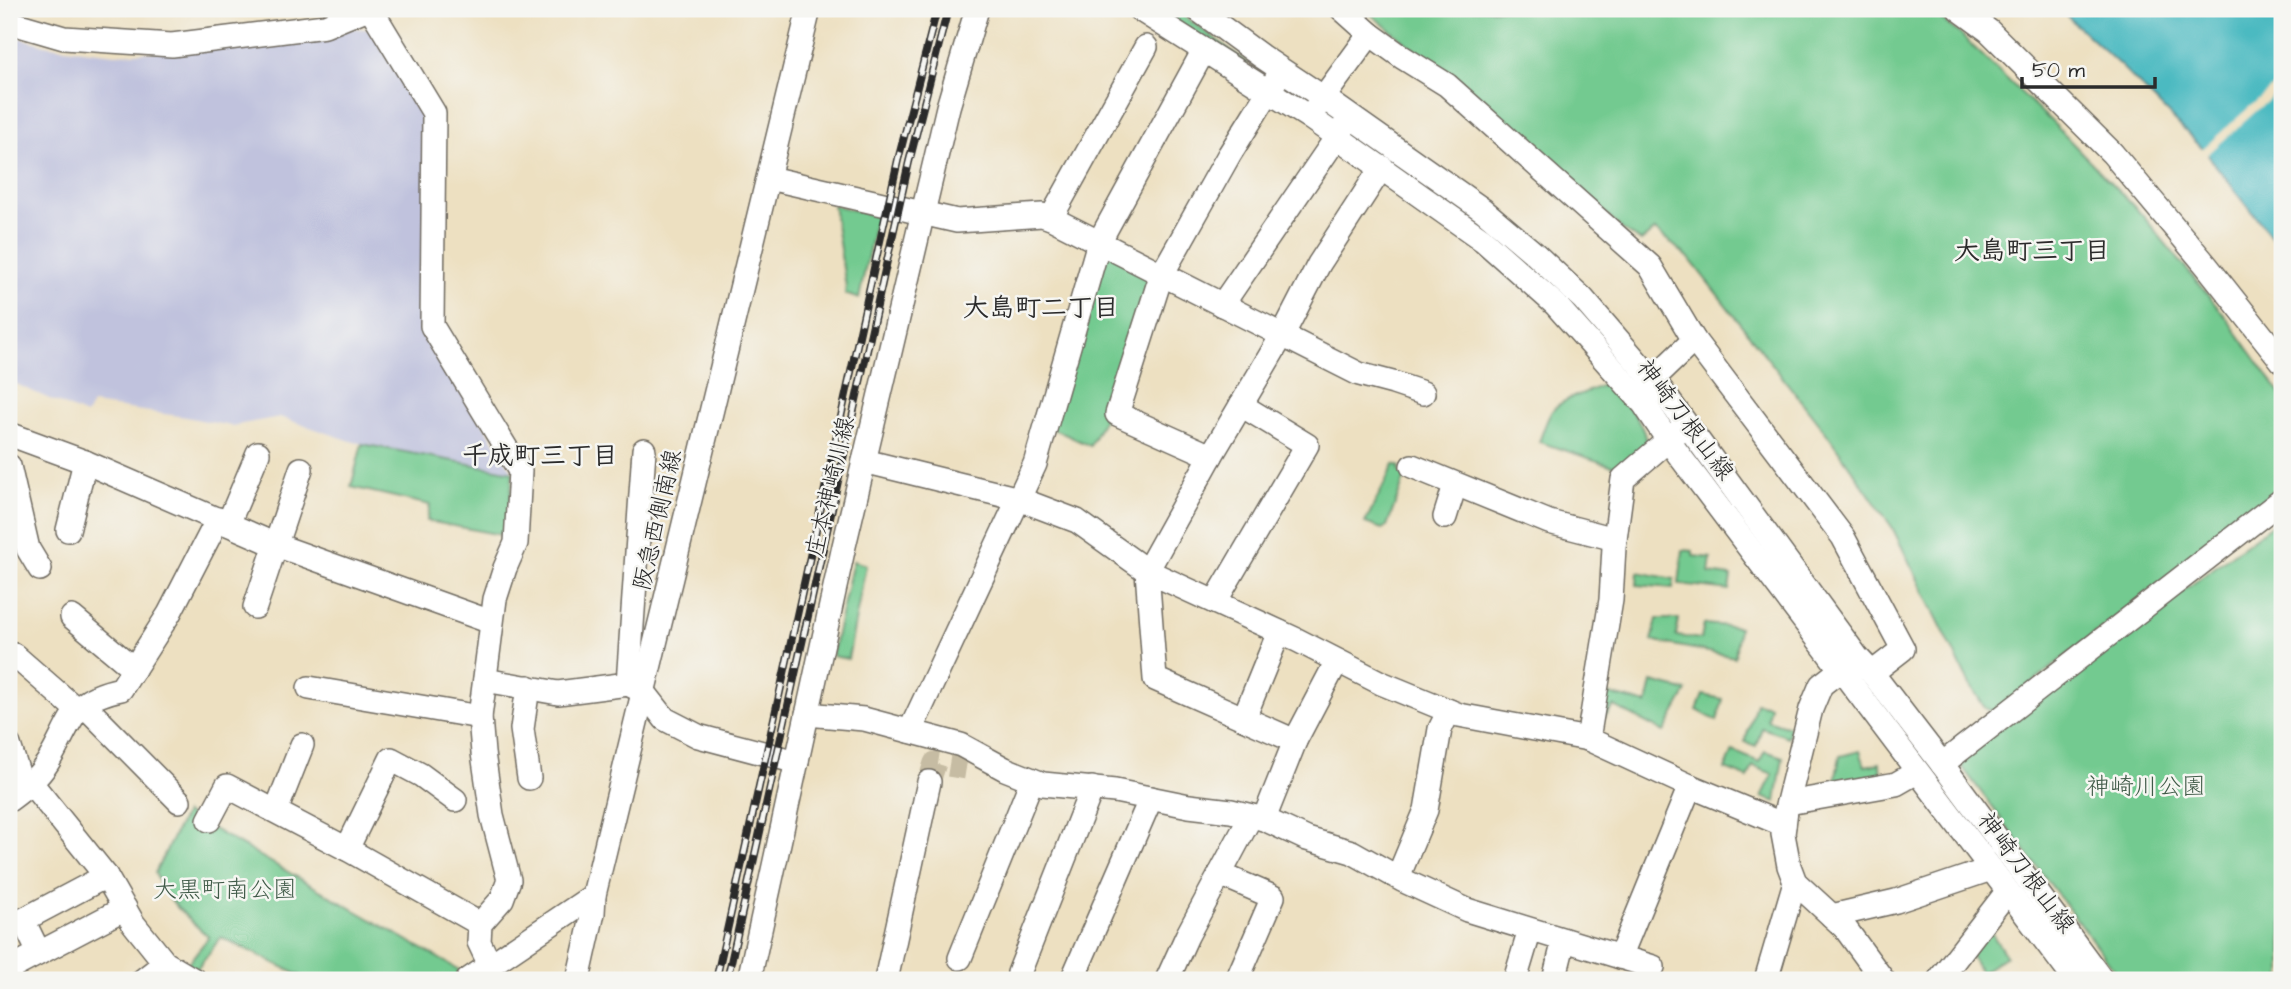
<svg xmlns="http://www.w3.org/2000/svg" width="2291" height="989" viewBox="0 0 2291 989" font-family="'Architects Daughter','Klee One',sans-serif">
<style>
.industrial{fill:#c0c2dd}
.green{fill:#73ca90;stroke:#4f7a5e;stroke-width:2}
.water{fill:#4bbac1;stroke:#3b7276;stroke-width:2}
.pier{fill:#ede0c1}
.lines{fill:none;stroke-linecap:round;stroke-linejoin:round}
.minor-tunnel{stroke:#c6bca3;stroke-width:23;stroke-dasharray:23 11;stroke-linecap:butt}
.minor-casing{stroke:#6f6a60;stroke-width:26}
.minor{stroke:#fff;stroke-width:23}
.rail-casing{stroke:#2b2b2b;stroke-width:8}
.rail{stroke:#f6f6f2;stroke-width:5;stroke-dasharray:16;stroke-linecap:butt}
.labels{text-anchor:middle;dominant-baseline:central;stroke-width:5;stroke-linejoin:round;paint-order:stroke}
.street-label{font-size:24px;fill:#2b2b2b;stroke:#f6f6f2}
.park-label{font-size:24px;fill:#415b49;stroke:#f6f6f2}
.neighbourhood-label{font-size:26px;font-weight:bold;fill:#2b2b2b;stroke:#f6f6f2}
</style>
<rect width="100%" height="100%" fill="#f6f6f2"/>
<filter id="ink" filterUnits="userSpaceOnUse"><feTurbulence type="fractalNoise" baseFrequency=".0143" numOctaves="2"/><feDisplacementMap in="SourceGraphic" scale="14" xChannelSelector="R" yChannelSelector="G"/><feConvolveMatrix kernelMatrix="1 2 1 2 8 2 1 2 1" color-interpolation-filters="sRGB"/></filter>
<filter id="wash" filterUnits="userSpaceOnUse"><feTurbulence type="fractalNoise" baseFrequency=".00686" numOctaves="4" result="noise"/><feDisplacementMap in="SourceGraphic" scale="28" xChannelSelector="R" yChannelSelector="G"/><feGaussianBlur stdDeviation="1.57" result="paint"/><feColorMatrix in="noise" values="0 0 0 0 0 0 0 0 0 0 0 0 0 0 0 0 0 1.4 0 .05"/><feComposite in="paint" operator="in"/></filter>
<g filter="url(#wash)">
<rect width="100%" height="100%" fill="#ede0c1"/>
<polygon class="industrial" points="353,28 374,30 430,122 427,332 513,472 354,442 280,417 231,426 186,417 92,404 86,415 9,381 9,35 49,46 115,54 194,50"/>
<g class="green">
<polygon points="1157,9 1175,9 1248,63 1247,65"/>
<polygon points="1364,9 1928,9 1960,34 2054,124 2143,216 2225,316 2282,396 2282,488 1994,712 1985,708 1969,683 1892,527 1827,434 1688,257 1655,230 1641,241 1623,230 1481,103"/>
<polygon points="833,205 876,216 859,299 845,294 846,287"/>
<polygon points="1103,250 1156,277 1121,384 1090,446 1049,427"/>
<path d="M1606 383C1621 400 1647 422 1646 446L1619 468 1539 442C1543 432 1546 420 1552 411 1561 398 1592 392 1606 383Z"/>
<polygon points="362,444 513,472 507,536 427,521 430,505 351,487"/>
<polygon points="1394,464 1400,467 1399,470 1405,477 1387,526 1382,529 1365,523"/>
<polygon points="2282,517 2282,980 2122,980 1957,760"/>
<polygon points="1683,550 1693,551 1693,556 1711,558 1709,573 1731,576 1729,590 1679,584"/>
<polygon points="853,561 866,565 848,659 832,656"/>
<polygon points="1638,572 1674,579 1673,588 1637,585"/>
<polygon points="1657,619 1679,619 1676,636 1701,639 1704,624 1739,627 1735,657 1652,641"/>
<polygon points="1652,682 1687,691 1664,732 1614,706 1597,726 1606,693 1647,704"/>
<polygon points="1703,695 1723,699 1717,721 1697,710"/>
<polygon points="1756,703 1770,706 1767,720 1790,727 1788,737 1762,728 1756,746 1745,742"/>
<polygon points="1733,751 1759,762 1765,751 1783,757 1776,802 1762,797 1773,774 1753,766 1748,778 1725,769"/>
<polygon points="1860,751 1865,766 1880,763 1881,781 1834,786 1840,756"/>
<path d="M185 813 461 971 447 980H309L221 937 195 972 184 968 209 937C189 920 164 898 155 873Z"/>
<polygon points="1987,926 2006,956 1981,973 1968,951"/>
</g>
<polygon class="water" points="2059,9 2282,9 2282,250 2203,149 2122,67"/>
<polygon class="pier" points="2282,78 2282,88 2205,157 2200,151"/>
</g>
<g filter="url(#ink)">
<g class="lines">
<polyline class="minor-tunnel" points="929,782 935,763 966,768"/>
<g class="minor-casing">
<g id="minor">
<polyline points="371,9 434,113 432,326 520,471 516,543 505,568 495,599 480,717 483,753 492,815 509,880 502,899 480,924 479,942 490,965"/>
<polyline points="1139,9 1309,117 1483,240 1556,305 1644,404 1670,443 2075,980"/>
<polyline points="1197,9 1261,56 1324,98 1483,210 1535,254 1583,299 1662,391 1857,657 1872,673 1942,764 2102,980"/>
<polyline points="1959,9 1989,31 2112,153 2206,265 2282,361"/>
<polyline points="9,22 64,38 172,45 325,26 366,9"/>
<polyline points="1370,34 1402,57 1447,85 1650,266 1694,340 1843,537 1903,649 1872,673"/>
<polyline points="1315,109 1370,34 1342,9"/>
<polyline points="769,178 957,221 1042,215 1051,218 1359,374 1393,383 1423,393"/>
<polyline points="1051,218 1146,47"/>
<polyline points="1222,305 1345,125"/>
<polyline points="1652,380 1694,340"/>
<polyline points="9,434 85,462 276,545 491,622"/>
<polyline points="1211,456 1117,414 1161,276 1229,155 1277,78"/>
<polyline points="864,461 1019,499 1077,521 1147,571 1297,640 1381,683 1459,715 1588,739 1611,600 1614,547 1623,479 1680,430"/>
<polyline points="9,466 28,549 40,569"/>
<polyline points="1412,466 1549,522 1615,539"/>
<polyline points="1445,517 1455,485"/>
<polyline points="228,524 258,453"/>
<polyline points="68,530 85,462"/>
<polyline points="1215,602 1307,445 1241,405"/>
<polyline points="255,607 301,469"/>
<polyline points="72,617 134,669"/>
<polyline points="9,657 14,655 76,709"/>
<polyline points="1852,661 1821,685 1811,709 1786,810 1783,834 1789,866 1795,882 1845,928 1883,980"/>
<polyline points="485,680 558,693 628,684 644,692 665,719 698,736 797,762"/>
<polyline points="628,684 644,450"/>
<polyline points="528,687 522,729 529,778"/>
<polyline points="309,688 480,717"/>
<polyline points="84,705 179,801"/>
<polyline points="807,714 864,719 961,745 1005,769 1043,784 1115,791 1189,806 1231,811 1264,819 1307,839 1352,852 1402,880 1467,910 1653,967"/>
<polyline points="1244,718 1279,632"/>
<polyline points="910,731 1035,464 1099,242 1204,50"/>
<polyline points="1588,739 1690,786 1784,825"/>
<polyline points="1295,741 1155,679 1147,571 1211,456 1283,334 1319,264 1382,167"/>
<polyline points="9,745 19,776 36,789 106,876 133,923 165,963 194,980"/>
<polyline points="1942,764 2282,500"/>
<path d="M9 800C24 789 38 778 48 762 73 722 68 700 121 689L169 614 218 519"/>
<polyline points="1788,803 1896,784 1917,772"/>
<polyline points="276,811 302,745"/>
<polyline points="1264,819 1295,741 1337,661"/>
<polyline points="209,820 227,786 347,849 480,924"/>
<polyline points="347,849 391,759 421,775 455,800"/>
<polyline points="1220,874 1273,897 1237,980"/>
<polyline points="1398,877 1426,810 1440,729 1449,711"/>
<polyline points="1832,916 1896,901 1991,869"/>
<polyline points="39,953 23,920 106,876"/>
<polyline points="1620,957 1690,786"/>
<polyline points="960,958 1032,780"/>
<polyline points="9,969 125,908"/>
<polyline points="1019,973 1092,788"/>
<polyline points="143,980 165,963"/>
<polyline points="468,980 594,895 809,9"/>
<polyline points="578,980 593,913 594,895"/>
<polyline points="749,980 844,546 948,107 977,9"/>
<polyline points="886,980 929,782"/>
<polyline points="1072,980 1151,798"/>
<polyline points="1167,980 1187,936 1251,816"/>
<polyline points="1515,980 1530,930"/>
<polyline points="1554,980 1564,940"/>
<polyline points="1766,980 1795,882"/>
<polyline points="1939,980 2007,892"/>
</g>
</g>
<use href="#minor" class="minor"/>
<g class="rail-casing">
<g id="rail">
<polyline points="716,980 898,160 937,9"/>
<polyline points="727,980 909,162 948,9"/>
</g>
</g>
<use href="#rail" class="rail"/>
</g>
</g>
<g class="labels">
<g class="street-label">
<text transform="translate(1685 420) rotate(53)">神崎刀根山線</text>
<text transform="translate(831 487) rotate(-77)">庄本神崎川線</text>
<text transform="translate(658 520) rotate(-77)">阪急西側南線</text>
<text transform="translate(2026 873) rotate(53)">神崎刀根山線</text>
</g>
<g class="park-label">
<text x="2146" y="787">神崎川公園</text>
<text x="225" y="890">大黒町南公園</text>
</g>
<g class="neighbourhood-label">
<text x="2032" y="251">大島町三丁目</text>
<text x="1041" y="308">大島町二丁目</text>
<text x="540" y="456">千成町三丁目</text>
</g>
</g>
<rect width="2291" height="989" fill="none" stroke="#f6f6f2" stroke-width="35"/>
<path d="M2022 77v10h133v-10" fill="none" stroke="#2b2b2b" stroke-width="3.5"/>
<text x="2032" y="77" font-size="21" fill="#2b2b2b" stroke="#f6f6f2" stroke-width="5" paint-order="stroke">50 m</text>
</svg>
